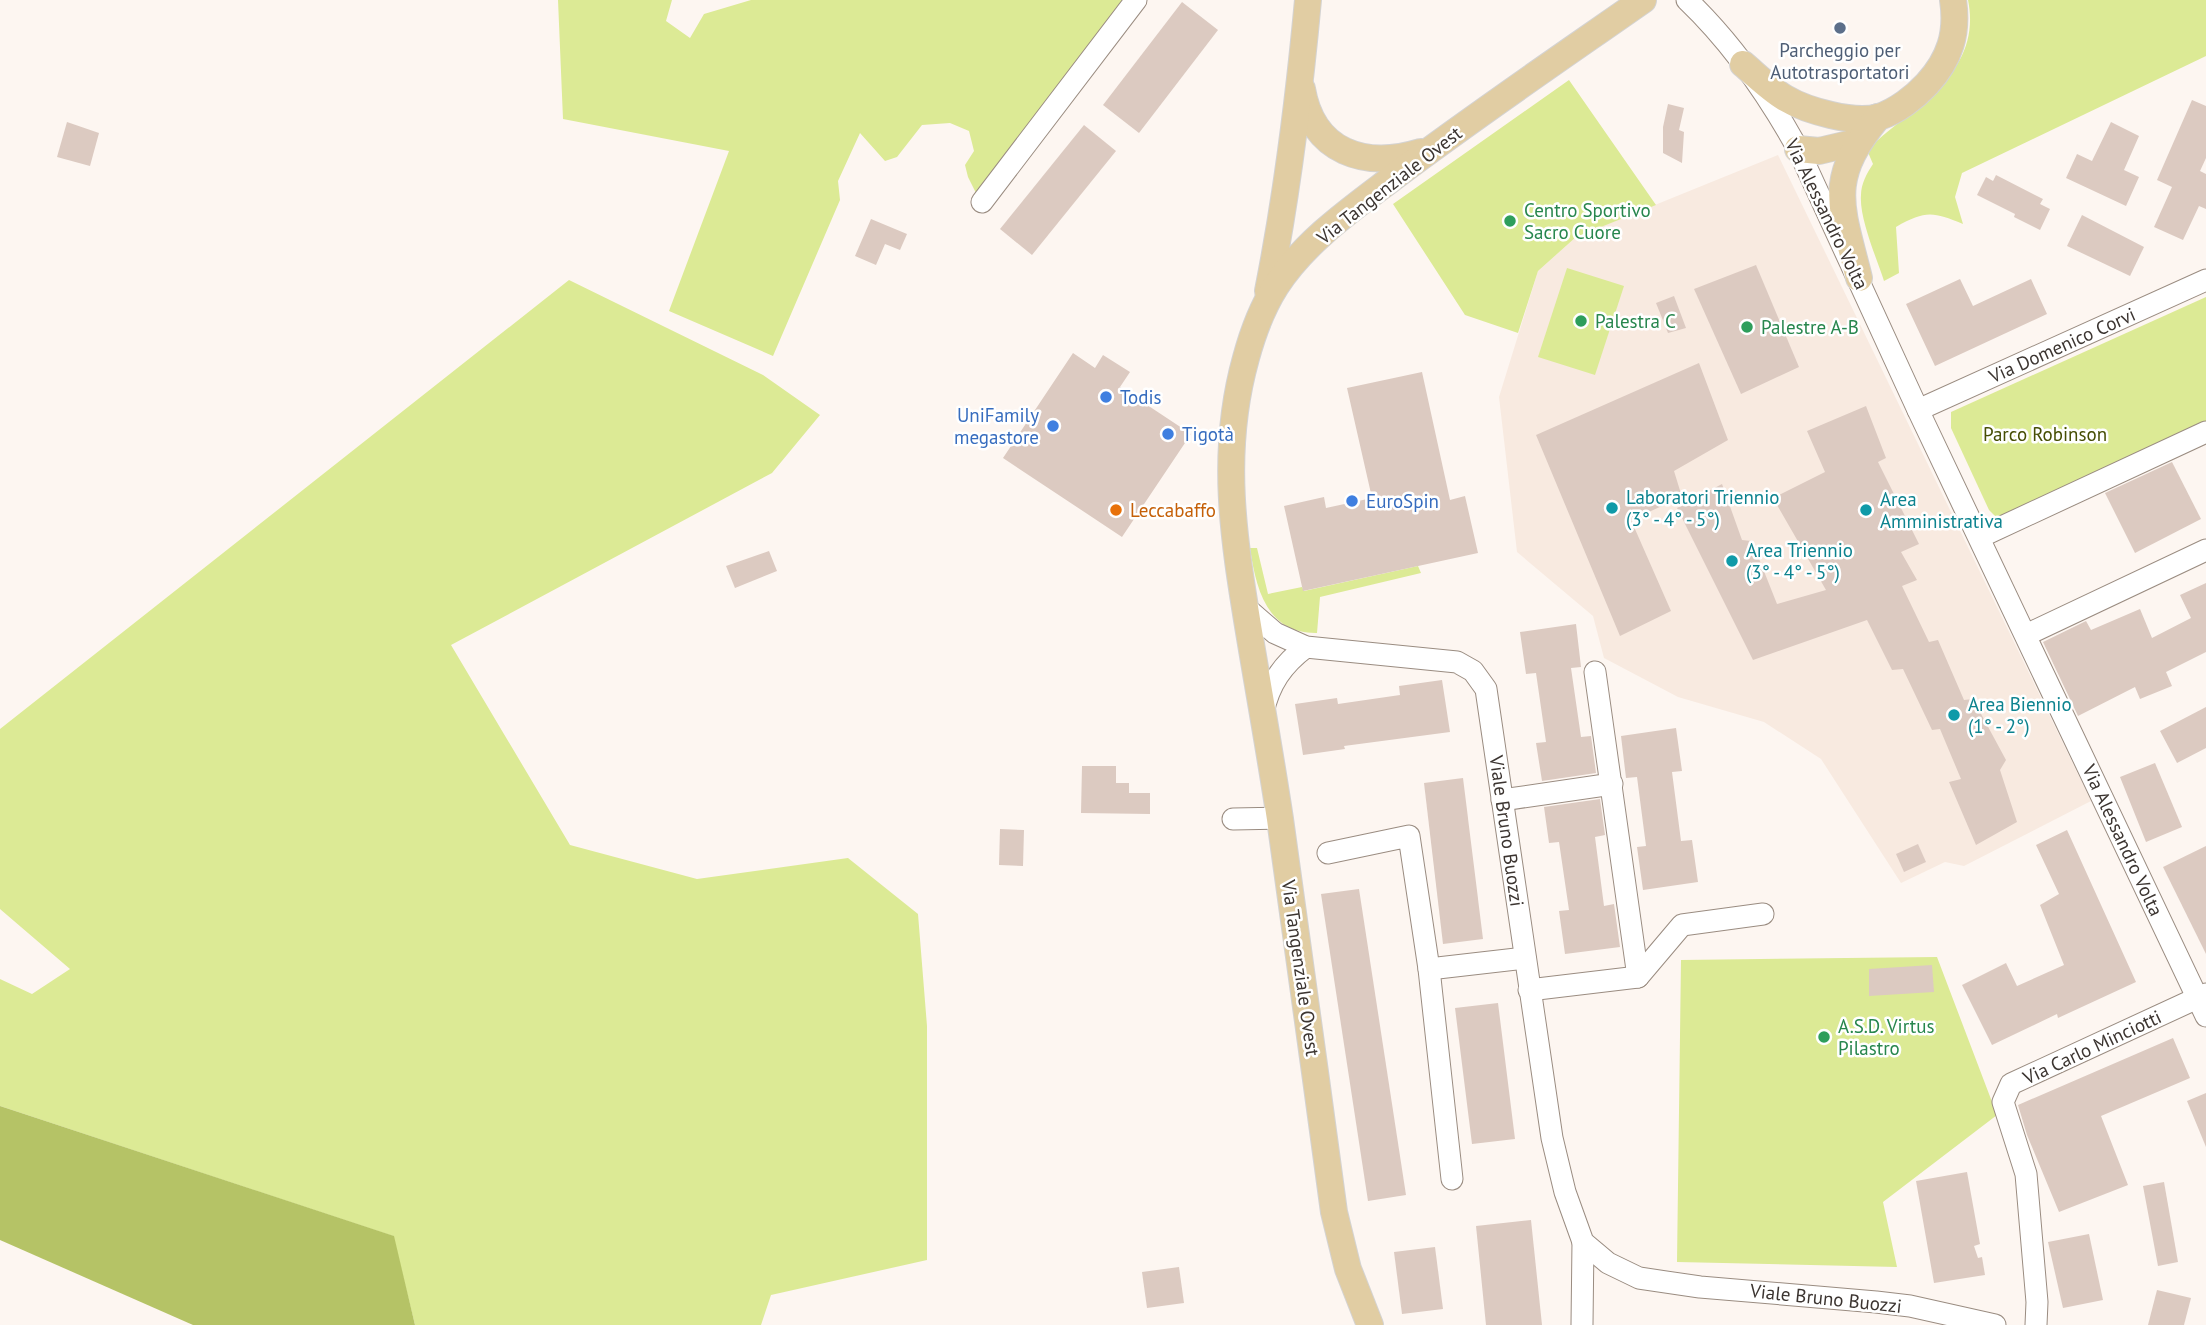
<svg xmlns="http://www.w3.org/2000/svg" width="2206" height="1325" viewBox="0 0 2206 1325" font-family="'PT Sans',sans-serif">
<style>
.built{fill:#f8eae0}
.green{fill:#dcea95}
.forest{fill:#b5c366}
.building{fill:#dccac1}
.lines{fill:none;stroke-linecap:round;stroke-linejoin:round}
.minor-casing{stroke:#9a8c81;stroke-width:23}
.major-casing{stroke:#d4d3d2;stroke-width:28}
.minor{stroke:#fff;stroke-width:21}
.major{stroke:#e1cda3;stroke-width:26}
.service-dot{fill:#5c6f8a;stroke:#fff;stroke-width:2.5}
.leisure-dot{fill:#2e9e5b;stroke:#fff;stroke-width:2.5}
.shop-dot{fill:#3f7fe0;stroke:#fff;stroke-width:2.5}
.culture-dot{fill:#0f9aa8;stroke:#fff;stroke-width:2.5}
.food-dot{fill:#e8710a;stroke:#fff;stroke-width:2.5}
.labels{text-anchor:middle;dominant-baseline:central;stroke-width:5;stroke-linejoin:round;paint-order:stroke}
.service-label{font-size:19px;fill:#4e5e75;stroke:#fff}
.street-label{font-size:19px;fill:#3c3531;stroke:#fff}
.leisure-label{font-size:19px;fill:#27864d;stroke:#fff;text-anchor:start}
.shop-label{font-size:19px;fill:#366cbe;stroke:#fff;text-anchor:start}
.park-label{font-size:19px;fill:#464e04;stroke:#fff}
.culture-label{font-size:19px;fill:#0d838f;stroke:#fff;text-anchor:start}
.food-label{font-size:19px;fill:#c56008;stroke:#fff;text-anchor:start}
</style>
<rect width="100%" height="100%" fill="#fdf6f1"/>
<polygon class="built" points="1778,155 2091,801 1964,866 1945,862 1901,883 1821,759 1764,722 1678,697 1604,658 1593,616 1517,552 1499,397 1538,271 1576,237"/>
<g class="green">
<polygon points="558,0 672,0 666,21 690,38 704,14 751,0 1125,0 976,193 968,177 965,165 974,151 969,131 950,123 922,125 897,157 885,161 860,133 838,181 840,200 773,356 669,311 729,151 563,119"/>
<path d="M1968 0H2206V56L1962 173 1955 197 1963 224C1933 212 1926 210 1896 227L1899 273 1884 281C1877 259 1859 218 1861 195 1861 184 1867 173 1873 164L1867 150C1912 107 1983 74 1968 0Z"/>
<polygon points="1569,80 1656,205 1576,237 1538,271 1518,333 1465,315 1393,204"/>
<polygon points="1567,268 1624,286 1595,375 1538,357"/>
<polygon points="569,280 763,375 820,415 772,473 451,645 570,845 697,879 848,858 918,914 927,1026 927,1260 771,1295 761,1325 415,1325 393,1236 0,1106 0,979 32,994 70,969 0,909 0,729"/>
<polygon points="2206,297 2206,423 1999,520 1989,510 1951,428 1951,412"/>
<path d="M1250 548H1257L1268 594 1302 587 1304 591 1418 566 1421 573 1320 597 1317 633C1267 634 1256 589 1250 548Z"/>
<polygon points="1937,957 1997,1115 1883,1202 1897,1267 1677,1262 1681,960"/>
</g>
<polygon class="forest" points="0,1106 394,1236 415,1325 193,1325 0,1240"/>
<g class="building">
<polygon points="1182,2 1218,30 1139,133 1103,105"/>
<polygon points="2192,100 2206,106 2206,158 2200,171 2206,174 2206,209 2199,206 2183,240 2154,227 2172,187 2157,180"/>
<polygon points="1668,104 1684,108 1679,130 1684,132 1682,163 1663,153 1663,127"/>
<polygon points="67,122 99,133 90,166 57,157"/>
<polygon points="2111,122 2139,136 2124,170 2139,177 2126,206 2066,178 2077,154 2092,161"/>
<polygon points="1084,125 1116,151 1032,255 1000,229"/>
<polygon points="1996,175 2043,199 2040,204 2050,209 2040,230 2014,217 2015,214 1977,195 1986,177 1993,181"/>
<polygon points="2082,215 2144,247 2130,276 2067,246"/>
<polygon points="871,219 907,234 900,250 885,244 876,265 855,256"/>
<polygon points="1756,265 1799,367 1741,394 1694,289"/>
<polygon points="1960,279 1973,306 2031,279 2047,314 1935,366 1906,304"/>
<polygon points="1674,296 1686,328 1668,333 1656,303"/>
<polygon points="1073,353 1095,368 1103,355 1130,372 1120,387 1191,434 1122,537 1003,458"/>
<polygon points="1699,363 1728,440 1674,471 1682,497 1631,520 1671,611 1620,636 1536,435"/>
<polygon points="1422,372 1450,500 1465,496 1478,553 1303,591 1284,506 1324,497 1326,508 1372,498 1347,388"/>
<polygon points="1866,406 1886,458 1878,462 1919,544 1901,552 1917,580 1902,586 1929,642 1938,640 1964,700 1973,699 2006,760 2000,770 2017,822 1976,845 1949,782 1961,779 1940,729 1932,730 1903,669 1892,670 1867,620 1753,660 1677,508 1722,484 1742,540 1752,541 1777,604 1826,590 1773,498 1825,472 1807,431"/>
<polygon points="2172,462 2201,519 2135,553 2105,493"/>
<polygon points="769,551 777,571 735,588 726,566"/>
<polygon points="2206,583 2206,652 2166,672 2172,686 2140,699 2135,687 2078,716 2043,642 2086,621 2091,630 2140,609 2152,638 2191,618 2180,595"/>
<polygon points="1576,624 1581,667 1571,668 1581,737 1591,736 1596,773 1542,781 1536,743 1546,742 1536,673 1526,674 1520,632"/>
<polygon points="1442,680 1450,732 1344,746 1345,749 1303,755 1295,704 1337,698 1338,704 1400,695 1399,686"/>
<polygon points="2206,707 2206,748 2177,763 2160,731"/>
<polygon points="1676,728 1682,771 1672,772 1681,841 1692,840 1698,882 1643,890 1637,847 1646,846 1637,777 1626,778 1621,736"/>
<polygon points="2155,763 2182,827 2146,842 2120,777"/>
<polygon points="1082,766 1116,766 1116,783 1129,783 1129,793 1150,793 1150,814 1081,813"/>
<polygon points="1463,778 1483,939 1443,944 1424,783"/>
<polygon points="1600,799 1605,835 1595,837 1604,906 1614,904 1620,947 1565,954 1559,911 1569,910 1559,842 1549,843 1544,807"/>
<polygon points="1000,829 1024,830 1023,866 999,865"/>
<polygon points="2067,830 2136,982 2058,1018 2057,1014 1992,1045 1962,985 2006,963 2017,986 2064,965 2040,905 2059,894 2036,845"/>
<polygon points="1918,844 1926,862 1904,872 1896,854"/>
<polygon points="2206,846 2206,954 2163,867"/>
<polygon points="1359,889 1406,1195 1368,1201 1321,894"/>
<polygon points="1932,965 1934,992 1869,996 1869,969"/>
<polygon points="1498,1003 1515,1139 1472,1144 1455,1008"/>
<polygon points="2173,1038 2190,1078 2101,1116 2128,1185 2059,1212 2027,1135 2018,1105"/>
<polygon points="2206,1093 2206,1147 2187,1101"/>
<polygon points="1967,1172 1980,1244 1974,1246 1978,1258 1982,1257 1985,1275 1934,1283 1916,1181"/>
<polygon points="2164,1182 2178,1262 2158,1266 2143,1186"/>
<polygon points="1531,1220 1542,1325 1486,1325 1476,1226"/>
<polygon points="2089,1234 2103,1300 2063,1308 2048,1242"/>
<polygon points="1435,1247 1443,1309 1402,1314 1394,1252"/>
<polygon points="1179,1267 1184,1303 1147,1308 1142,1272"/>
<polygon points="2157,1290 2191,1298 2184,1325 2148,1325"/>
</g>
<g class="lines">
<g class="minor-casing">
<g id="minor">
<path d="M1687 0C1732 43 1768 95 1798 149L1918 410 2206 1016"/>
<polyline points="982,202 1136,0"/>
<polyline points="1918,410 2206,280"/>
<polyline points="1980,537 2206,432"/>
<polyline points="1245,607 1275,633 1306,647 1457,662 1473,671 1486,689 1552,1138 1565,1192 1583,1242 1608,1263 1639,1278 1700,1287 1876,1302 1910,1306 1995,1325"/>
<polyline points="2026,635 2206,550"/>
<polyline points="1595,672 1638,977"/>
<path d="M1263 713C1269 684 1283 664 1306 647"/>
<polyline points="1502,800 1612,784"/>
<polyline points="1233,819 1280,818"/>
<polyline points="1328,853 1409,836 1429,969 1452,1179"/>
<polyline points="1429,969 1525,958"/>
<polyline points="1529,990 1638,977 1682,925 1763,914"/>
<polyline points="1582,1325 1583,1242"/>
<polyline points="2036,1325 2037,1302 2026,1174 2003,1102 2011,1084 2206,994"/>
</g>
</g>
<g class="major-casing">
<g id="major">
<path d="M1743 64C1756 75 1770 89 1785 98 1807 111 1854 124 1879 117 1897 111 1915 97 1927 84 1950 59 1958 33 1953 0"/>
<path d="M1302 89C1313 153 1365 169 1421 152"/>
<polyline points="1798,149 1819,151 1857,142"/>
<path d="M1859 278C1841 205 1826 180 1878 117"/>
<path d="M1268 291C1287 195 1299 98 1308 0"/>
<path d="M1370 1325 1348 1269 1334 1212C1316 1081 1299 950 1280 819 1271 759 1260 698 1250 638 1234 541 1219 454 1246 358 1253 332 1262 308 1276 286 1305 241 1353 208 1395 176 1476 115 1560 58 1643 0"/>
</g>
</g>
<use href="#minor" class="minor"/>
<use href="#major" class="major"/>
</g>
<circle class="service-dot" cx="1840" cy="28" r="7"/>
<g class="leisure-dot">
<circle cx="1510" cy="221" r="7"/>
<circle cx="1581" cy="321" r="7"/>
<circle cx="1747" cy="327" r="7"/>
<circle cx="1824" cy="1037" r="7"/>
</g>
<g class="shop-dot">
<circle cx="1106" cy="397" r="7"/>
<circle cx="1053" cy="426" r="7"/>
<circle cx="1168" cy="434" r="7"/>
<circle cx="1352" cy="501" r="7"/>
</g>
<g class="culture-dot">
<circle cx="1612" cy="508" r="7"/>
<circle cx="1866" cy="510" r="7"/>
<circle cx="1732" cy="561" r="7"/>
<circle cx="1954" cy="715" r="7"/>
</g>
<circle class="food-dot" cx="1116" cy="510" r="7"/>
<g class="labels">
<g class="service-label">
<text x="1840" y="50">Parcheggio per<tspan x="1840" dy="22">Autotrasportatori</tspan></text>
</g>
<g class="street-label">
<text transform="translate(1389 185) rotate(-38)">Via Tangenziale Ovest</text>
<text transform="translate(1827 214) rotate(64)">Via Alessandro Volta</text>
<text transform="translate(2062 345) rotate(-24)">Via Domenico Corvi</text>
<text transform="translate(1507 831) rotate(82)">Viale Bruno Buozzi</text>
<text transform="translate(2123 840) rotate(65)">Via Alessandro Volta</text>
<text transform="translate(1301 968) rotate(82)">Via Tangenziale Ovest</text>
<text transform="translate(2092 1047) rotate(-25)">Via Carlo Minciotti</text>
<text transform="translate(1826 1298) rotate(6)">Viale Bruno Buozzi</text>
</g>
<g class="leisure-label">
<text x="1524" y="210">Centro Sportivo<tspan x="1524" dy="22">Sacro Cuore</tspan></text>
<text x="1595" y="321">Palestra C</text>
<text x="1761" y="327">Palestre A-B</text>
<text x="1838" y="1026">A.S.D. Virtus<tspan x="1838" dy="22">Pilastro</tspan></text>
</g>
<g class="shop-label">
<text x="1120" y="397">Todis</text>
<text x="1039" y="415" text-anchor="end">UniFamily<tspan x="1039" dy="22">megastore</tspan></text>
<text x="1182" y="434">Tigotà</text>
<text x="1366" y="501">EuroSpin</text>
</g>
<g class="park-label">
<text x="2045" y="434">Parco Robinson</text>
</g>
<g class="culture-label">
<text x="1626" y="497">Laboratori Triennio<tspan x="1626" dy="22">(3° - 4° - 5°)</tspan></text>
<text x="1880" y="499">Area<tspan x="1880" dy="22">Amministrativa</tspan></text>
<text x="1746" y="550">Area Triennio<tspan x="1746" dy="22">(3° - 4° - 5°)</tspan></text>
<text x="1968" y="704">Area Biennio<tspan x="1968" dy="22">(1° - 2°)</tspan></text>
</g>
<g class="food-label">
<text x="1130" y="510">Leccabaffo</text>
</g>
</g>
</svg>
